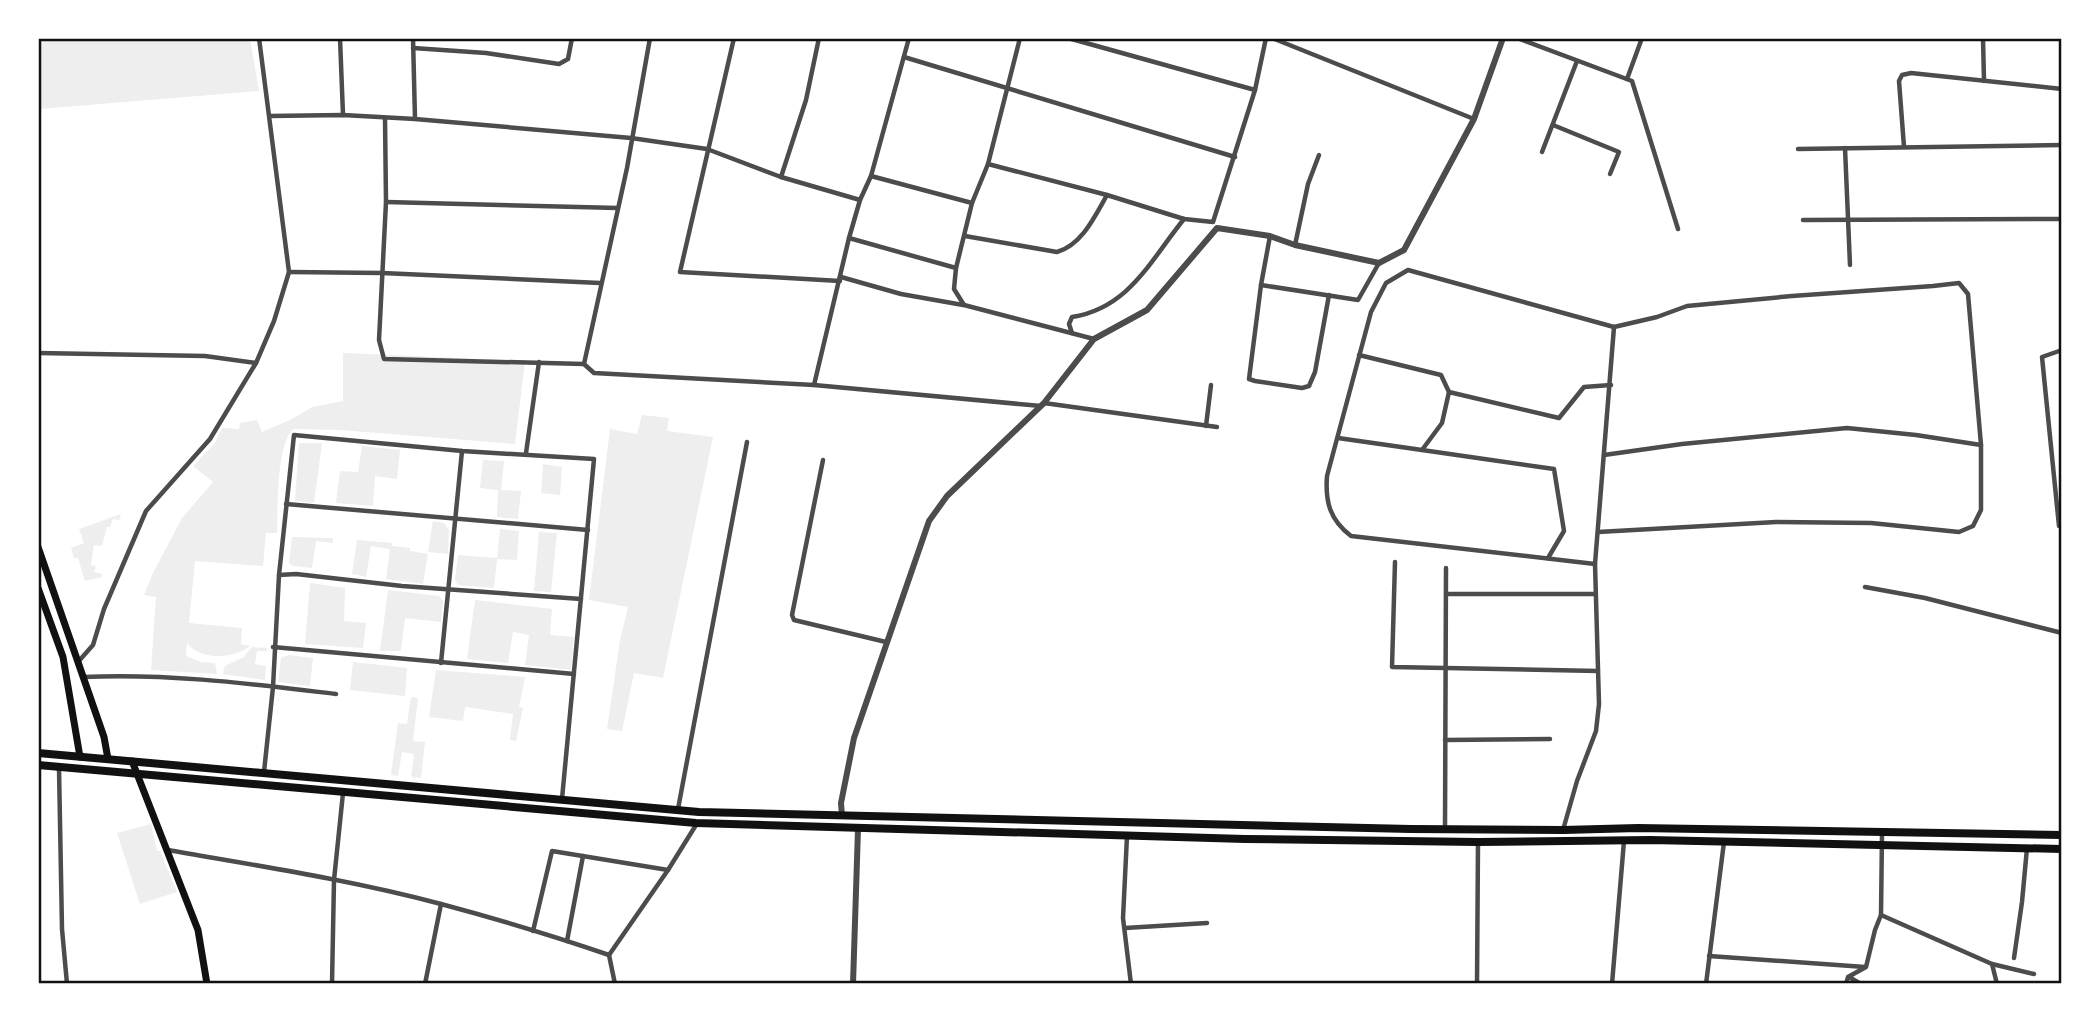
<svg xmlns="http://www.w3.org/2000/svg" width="2100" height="1022" viewBox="0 0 2100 1022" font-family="Barlow,sans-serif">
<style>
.green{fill:#eee}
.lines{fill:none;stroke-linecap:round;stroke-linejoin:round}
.minor{stroke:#4c4c4c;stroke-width:4.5}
.tertiary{stroke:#4c4c4c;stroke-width:6}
.secondary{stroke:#111;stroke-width:7}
.trunk{stroke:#111;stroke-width:8}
.neatline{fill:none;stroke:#111;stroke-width:2.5}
</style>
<rect width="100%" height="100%" fill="#fff"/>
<g class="green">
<polygon points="39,38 250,39 259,91 39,109"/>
<path d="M343 353 525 361 515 444 340 430 293 429C276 445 278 509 277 533H266L263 566 195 561 189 623 242 628 241 644 250 646C233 659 201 661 187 643L186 656 201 662 215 663 217 674 151 670 156 597 144 595 153 573 182 518 213 482 193 466 215 443 222 428 239 429 240 423 257 420 262 432 292 419 312 407 343 401Z"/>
<polygon points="642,415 669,418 667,431 713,437 663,678 634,673 622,731 607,729 620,640 628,607 589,600 610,429 637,434"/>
<polygon points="299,443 322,443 314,503 295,501"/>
<polygon points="362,446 400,450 397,479 375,476 373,506 336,503 340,471 358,472"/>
<polygon points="483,460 504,461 501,490 521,491 518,519 497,517 498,490 480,488"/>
<polygon points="543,464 562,467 560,495 541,493"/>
<polygon points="121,514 119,520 113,519 110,527 107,527 102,546 94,545 91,565 96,566 94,572 102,574 102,577 85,581 78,558 74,558 71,548 84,543 79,529"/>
<polygon points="433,521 444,523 449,530 448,554 428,552"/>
<polygon points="500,529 519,531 517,560 497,559 494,588 458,585 455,580 458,555 497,558"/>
<polygon points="539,532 557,533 551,592 534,591"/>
<polygon points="292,537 333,538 333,543 316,541 312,568 293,566 289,563"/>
<polygon points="357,540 392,543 392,546 410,548 410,551 428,554 423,584 386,579 390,549 371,546 366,577 352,574"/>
<polygon points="310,583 345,588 344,621 366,623 363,648 305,644"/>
<polygon points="388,590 439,596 443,601 441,622 405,618 401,651 380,651"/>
<polygon points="475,600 552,609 550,635 574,637 571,670 525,665 529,635 513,632 508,663 467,659"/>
<polygon points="252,647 267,648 267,651 257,651 255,664 266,666 265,680 223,674 225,666 244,657"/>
<polygon points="289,655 313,658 310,686 278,682 281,658"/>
<polygon points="353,662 407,668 405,696 350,690"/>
<polygon points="436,670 525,677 519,707 523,708 516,741 510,740 513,714 465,707 463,721 429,717"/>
<polygon points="411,697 418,698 413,741 425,742 421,778 411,777 414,754 402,752 398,776 391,775 398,723 407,724"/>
<polygon points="151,824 157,851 160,851 177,892 140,904 117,833"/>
</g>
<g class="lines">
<g class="minor">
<polyline points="340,38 343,115"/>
<polyline points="413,38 415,119 631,138 707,149 781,177 860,200"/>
<polyline points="650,38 627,168 584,364 594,373 814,385 1041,406"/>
<polyline points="734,38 680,272 840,281"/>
<polyline points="1020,38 988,164 972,203 956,268 954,289 964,305 1094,339"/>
<polyline points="1068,38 1255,90"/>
<polyline points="1272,38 1474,119"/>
<polyline points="1517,38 1632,81 1678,229"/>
<polyline points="1983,38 1984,81"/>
<polyline points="413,48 486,53 559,64 568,59 572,38"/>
<polyline points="904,57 1235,157"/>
<polyline points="1627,79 1642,38"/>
<polyline points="270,116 343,115 415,119"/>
<polyline points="385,118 386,202 379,340 384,359 584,364"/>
<polyline points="1553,125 1619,152 1610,174"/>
<polyline points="1904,147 1899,81 1902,75 1911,73 2062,89"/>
<polyline points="1845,148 1850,265"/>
<polyline points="1798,149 2062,145"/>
<polyline points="1542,152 1577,61"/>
<polyline points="988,164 1107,195 1184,219 1213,222 1255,90 1266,38"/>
<polyline points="871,176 972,203"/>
<polyline points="781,177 806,100 819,38"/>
<polyline points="386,202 618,208"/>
<polyline points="1803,220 2062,219"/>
<path d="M965 236 1057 252C1082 245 1095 216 1107 195"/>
<polyline points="1270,236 1261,285 1249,379 1255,381 1302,388 1309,386 1315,372 1329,295"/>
<polyline points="849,238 956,268"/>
<polyline points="1295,245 1308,184 1319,155"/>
<polyline points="289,272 382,273 600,283"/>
<polyline points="841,277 901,294 963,305"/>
<polyline points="1261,285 1358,300 1379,263"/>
<path d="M1072 333 1069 324 1072 317C1129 308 1150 261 1184 219"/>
<polyline points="2062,350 2042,357 2059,526 2062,526"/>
<polyline points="38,353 205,356 256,363"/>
<polyline points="1359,355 1441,375 1449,392"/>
<polyline points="814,385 849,238 860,200 871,176 909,38"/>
<polyline points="1044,403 1217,427"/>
<polyline points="1206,426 1211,385"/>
<polyline points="1338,438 1422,450"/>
<polyline points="526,453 539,362"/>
<polyline points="1604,455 1682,444 1847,428 1916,435 1981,445"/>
<polyline points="823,460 792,615 794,620 886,642"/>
<polyline points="286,504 588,530"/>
<polyline points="1548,558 1564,531 1554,469 1422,450 1442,423 1449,392 1559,418 1584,387 1611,385"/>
<polyline points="1395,562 1392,667 1598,671"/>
<path d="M1595 564 1351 536C1330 520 1325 502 1327 476L1371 312 1386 283 1408 270 1614 327"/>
<polyline points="279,575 296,574 402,586 581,599"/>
<polyline points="1865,587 1925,598 2062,633"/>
<polyline points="1446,594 1595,594"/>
<polyline points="273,647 574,674"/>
<polyline points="78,662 93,645 104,609 146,511 210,439 256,363 274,321 289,272 259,38"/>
<polyline points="441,663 462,451"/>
<path d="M83 677C168 673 252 684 336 694"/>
<polyline points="1445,740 1550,739"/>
<polyline points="59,768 62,929 67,984"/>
<polyline points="264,772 273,687 279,575 294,435 462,451 594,459 562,799"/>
<polyline points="678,809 747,442"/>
<polyline points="1445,829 1446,568"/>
<polyline points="1563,830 1577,781 1596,731 1599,704 1595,564 1614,327 1657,317 1687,306 1792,296 1933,286 1959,283 1968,294 1981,445 1981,510 1973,526 1959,532 1871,523 1776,522 1598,532"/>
<polyline points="1127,836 1123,918 1131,984"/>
<path d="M168 850C259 866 351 880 441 904 497 919 554 936 609 955L615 984"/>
<polyline points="1881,915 1992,964 1997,984"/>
<polyline points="1125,928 1207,923"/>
<polyline points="533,931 552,851 668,870"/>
<polyline points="567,941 583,856"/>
<polyline points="609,955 668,870 696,825"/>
<polyline points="1709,956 1865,967"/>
<polyline points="2014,958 2022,902 2027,848"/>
<polyline points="1992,964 2034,974"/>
<polyline points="1849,977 1861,984"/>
<polyline points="332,984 334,880 343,793"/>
<polyline points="425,984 441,904"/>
<polyline points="1477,984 1478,842"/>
<polyline points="1612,984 1624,841"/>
<polyline points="1706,984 1724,842"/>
<polyline points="1846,984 1848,977 1866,967 1875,930 1881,915 1882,833"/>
</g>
<g class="tertiary">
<polyline points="842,816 841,803 854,738 929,521 947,496 1044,403 1094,339 1147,310 1217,228 1270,236 1295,245 1379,263 1404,250 1474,119 1503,38"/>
<polyline points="853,984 858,829"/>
</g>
<g class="secondary">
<polyline points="38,547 104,737 108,759"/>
<polyline points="38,588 63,657 80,757"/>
<polyline points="132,761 198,930 207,984"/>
</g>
<g class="trunk">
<polyline points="38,753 699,812 1411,829 1563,830 1638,828 2062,835"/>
<polyline points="38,765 696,823 1245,839 1478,842 1650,840 2062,849"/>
</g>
</g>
<rect width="2100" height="1022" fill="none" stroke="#ffffff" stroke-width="80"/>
<rect x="40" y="40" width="2020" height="942" class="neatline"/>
</svg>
